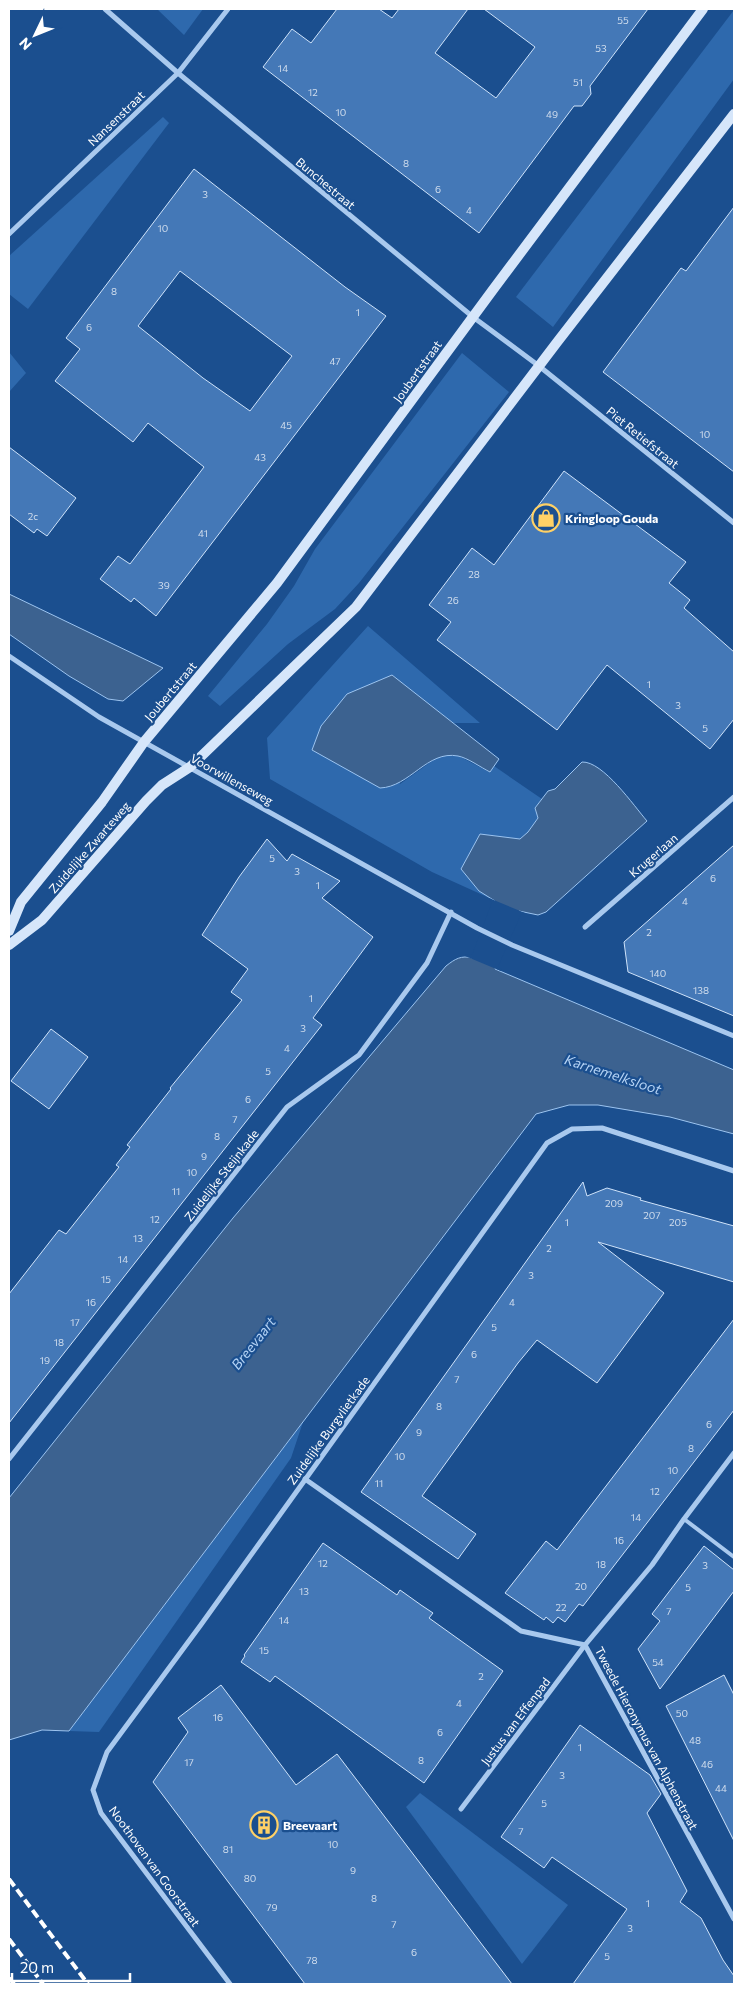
<svg xmlns="http://www.w3.org/2000/svg" width="743" height="1993" viewBox="0 0 743 1993" font-family="Commissioner,sans-serif">
<style>
.green{fill:#2e69ad}
.water{fill:#3c6290;stroke:#9cc4f0}
.pier{fill:#1b4f8f}
.building{fill:#4478b7;stroke:#cfe3fa;fill-rule:evenodd}
.lines{fill:none;stroke-linecap:round;stroke-linejoin:round}
.service{stroke:#a9c9ee;stroke-width:4}
.minor{stroke:#a9c9ee;stroke-width:5}
.secondary{stroke:#d6e6fa;stroke-width:10}
.rail{stroke:#fff;stroke-width:4;stroke-dasharray:9 4;stroke-linecap:butt}
.labels{text-anchor:middle;dominant-baseline:central;stroke-width:4.5;stroke-linejoin:round;paint-order:stroke}
.number-label{font-size:10px;fill:#d0dded}
.street-label{font-size:12px;fill:#fff;stroke:#1b4f8f}
.poi-label{font-size:12px;font-weight:bold;fill:#fff;stroke:#1b4f8f;text-anchor:start}
.water-label{font-size:14px;font-style:italic;fill:#b5d3f5;stroke:#1b4f8f}
</style>
<rect width="100%" height="100%" fill="#1b4f8f"/>
<g class="green">
<polygon points="157,9 203,9 184,35"/>
<polygon points="734,10 734,79 553,327 516,297"/>
<polygon points="163,117 169,123 28,309 9,294 9,256"/>
<polygon points="9,352 26,373 9,392"/>
<polygon points="462,353 509,392 359,583 335,609 288,644 220,706 208,696 267,624 294,586 315,549"/>
<polygon points="368,626 480,723 453,723 392,676 378,682 400,784 439,756 459,756 489,772 494,766 542,799 535,808 538,818 528,832 520,839 480,834 462,869 479,891 496,901 432,872 270,779 267,738"/>
<polygon points="303,1422 291,1458 99,1732 69,1731"/>
<polygon points="420,1793 568,1905 522,1964 406,1807"/>
</g>
<g class="water">
<polygon points="9,594 163,668 123,701 108,699 69,676 9,634"/>
<path d="M392 675 499 759 490 772C480 767 468 758 458 756 427 750 410 787 380 788L312 750 321 726 347 694Z"/>
<path d="M582 762C603 761 634 806 647 821L546 912 538 915 519 911 495 969 734 1070V1134L670 1117 598 1105H569L536 1114 69 1731 42 1730 9 1740V1498L233 1218 446 966C455 959 461 955 473 958L495 901 479 891 461 869 480 834 520 839 528 832 538 818 535 808 548 791 555 789Z"/>
</g>
<polygon class="pier" points="489,898 525,913 524,915 521,914 498,967 502,969 501,971 465,956 466,954 472,955 492,902 489,900"/>
<g class="building">
<polygon points="337,9 379,9 392,18 399,9 468,9 435,53 496,98 535,47 484,9 648,9 590,86 591,94 582,106 574,106 479,233 263,67 292,29 311,43"/>
<path d="M194 169 345 287 386 316 156 616 134 598 131 602 100 579 118 556 130 564 204 467 148 423 133 442 55 381 80 349 66 338ZM180 271 292 356 250 411 203 378 138 326Z"/>
<polygon points="734,207 734,472 603,372 681,268 686,271"/>
<polygon points="9,447 76,498 47,536 37,529 34,533 9,514"/>
<polygon points="564,471 686,562 669,583 690,600 684,608 734,652 734,719 710,749 607,665 557,730 437,640 451,622 429,605 472,548 494,565"/>
<polygon points="267,839 287,861 292,854 340,881 322,898 373,937 313,1018 322,1025 9,1423 9,1294 59,1230 66,1234 119,1167 116,1165 130,1147 127,1145 171,1089 170,1088 242,1000 231,992 248,969 202,935 239,877"/>
<polygon points="734,845 734,1016 628,972 624,942"/>
<polygon points="51,1029 88,1057 49,1109 11,1081"/>
<polygon points="583,1182 587,1196 607,1188 641,1198 640,1200 734,1226 734,1282 598,1242 664,1293 597,1383 537,1340 518,1363 422,1496 476,1534 458,1559 361,1492"/>
<polygon points="734,1319 734,1410 583,1606 579,1604 565,1622 558,1617 553,1623 546,1617 544,1620 505,1593 546,1541 557,1550"/>
<polygon points="323,1543 397,1595 400,1590 421,1605 433,1613 429,1618 503,1671 424,1783 275,1676 270,1682 241,1662 245,1656 244,1655"/>
<polygon points="704,1546 734,1570 734,1591 660,1689 638,1649 660,1621 652,1614"/>
<polygon points="724,1675 734,1695 734,1841 666,1706"/>
<polygon points="221,1685 296,1785 337,1754 512,1984 305,1984 153,1782 188,1732 178,1718"/>
<polygon points="580,1725 650,1775 661,1794 647,1813 687,1891 680,1902 701,1918 723,1960 734,1976 734,1984 573,1984 627,1909 552,1857 544,1868 501,1837"/>
</g>
<g class="lines">
<polyline class="service" points="684,1519 734,1557"/>
<g class="minor">
<polyline points="105,9 178,73 473,317 539,366 734,523"/>
<polyline points="9,234 178,73 228,9"/>
<polyline points="9,656 99,717 477,928 512,945 734,1036"/>
<polyline points="585,927 734,797"/>
<polyline points="9,1459 287,1107 359,1055 427,963 451,912"/>
<polyline points="305,1479 521,1631 585,1645 734,1919"/>
<polyline points="461,1809 585,1645 652,1565 684,1519 734,1453"/>
<polyline points="230,1984 101,1813 93,1790 107,1752 200,1626 547,1143 572,1129 602,1128 734,1171"/>
</g>
<g class="secondary">
<polyline points="9,931 21,902 102,802 144,742 277,583 492,291 703,9"/>
<polyline points="9,945 42,920 146,801 162,785 190,767 356,607 558,341 734,114"/>
</g>
<g class="rail">
<polyline points="9,1879 88,1984"/>
<polyline points="9,1939 43,1984"/>
<polyline points="9,1978 14,1984"/>
</g>
</g>
<defs>
<g id="shop-ring" transform="scale(1.4375)"><circle r="9.5" fill="#1b4f8f" stroke="#ffd166" stroke-width="1.5"/><path d="M-5-2.5h2.3a2.7 3.5 0 0 1 5.4 0H5L5.5 6h-11ZM-1.5-2.5h3a1.5 2.3 0 0 0-3 0Z" fill="#ffd166"/></g>
<g id="building-ring" transform="scale(1.4375)"><circle r="9.5" fill="#1b4f8f" stroke="#ffd166" stroke-width="1.5"/><path d="M-4-6H4V6H1V3H-1V6H-4ZM-2.5-4.3h1.7v1.8h-1.7ZM.8-4.3h1.7v1.8H.8ZM-2.5-1h1.7V.8h-1.7ZM.8-1h1.7V.8H.8Z" fill="#ffd166"/></g>
</defs>
<g fill-rule="evenodd">
<use href="#shop-ring" x="546" y="518"/>
<use href="#building-ring" x="264" y="1825"/>
</g>
<g class="labels">
<g class="number-label">
<text x="623" y="20">55</text>
<text x="601" y="48">53</text>
<text x="283" y="68">14</text>
<text x="578" y="82">51</text>
<text x="313" y="92">12</text>
<text x="341" y="112">10</text>
<text x="552" y="114">49</text>
<text x="406" y="163">8</text>
<text x="438" y="189">6</text>
<text x="205" y="194">3</text>
<text x="469" y="210">4</text>
<text x="163" y="228">10</text>
<text x="114" y="291">8</text>
<text x="358" y="312">1</text>
<text x="89" y="327">6</text>
<text x="335" y="361">47</text>
<text x="286" y="425">45</text>
<text x="705" y="434">10</text>
<text x="260" y="457">43</text>
<text x="33" y="516">2c</text>
<text x="203" y="533">41</text>
<text x="474" y="574">28</text>
<text x="164" y="585">39</text>
<text x="453" y="600">26</text>
<text x="649" y="684">1</text>
<text x="678" y="705">3</text>
<text x="705" y="728">5</text>
<text x="272" y="858">5</text>
<text x="297" y="871">3</text>
<text x="713" y="878">6</text>
<text x="318" y="885">1</text>
<text x="685" y="901">4</text>
<text x="649" y="932">2</text>
<text x="658" y="973">140</text>
<text x="701" y="990">138</text>
<text x="311" y="998">1</text>
<text x="303" y="1028">3</text>
<text x="287" y="1048">4</text>
<text x="268" y="1071">5</text>
<text x="248" y="1099">6</text>
<text x="235" y="1119">7</text>
<text x="217" y="1136">8</text>
<text x="204" y="1156">9</text>
<text x="192" y="1172">10</text>
<text x="176" y="1191">11</text>
<text x="614" y="1203">209</text>
<text x="652" y="1215">207</text>
<text x="155" y="1219">12</text>
<text x="567" y="1222">1</text>
<text x="678" y="1222">205</text>
<text x="138" y="1238">13</text>
<text x="549" y="1248">2</text>
<text x="123" y="1259">14</text>
<text x="531" y="1275">3</text>
<text x="106" y="1279">15</text>
<text x="91" y="1302">16</text>
<text x="512" y="1302">4</text>
<text x="75" y="1322">17</text>
<text x="494" y="1327">5</text>
<text x="59" y="1342">18</text>
<text x="474" y="1354">6</text>
<text x="45" y="1360">19</text>
<text x="457" y="1379">7</text>
<text x="439" y="1406">8</text>
<text x="709" y="1424">6</text>
<text x="419" y="1432">9</text>
<text x="691" y="1448">8</text>
<text x="400" y="1456">10</text>
<text x="673" y="1470">10</text>
<text x="379" y="1483">11</text>
<text x="655" y="1491">12</text>
<text x="636" y="1517">14</text>
<text x="619" y="1540">16</text>
<text x="323" y="1563">12</text>
<text x="601" y="1564">18</text>
<text x="705" y="1565">3</text>
<text x="581" y="1586">20</text>
<text x="688" y="1587">5</text>
<text x="304" y="1591">13</text>
<text x="561" y="1607">22</text>
<text x="669" y="1611">7</text>
<text x="284" y="1620">14</text>
<text x="264" y="1650">15</text>
<text x="658" y="1662">54</text>
<text x="481" y="1676">2</text>
<text x="459" y="1703">4</text>
<text x="682" y="1713">50</text>
<text x="218" y="1717">16</text>
<text x="440" y="1732">6</text>
<text x="695" y="1740">48</text>
<text x="580" y="1747">1</text>
<text x="421" y="1760">8</text>
<text x="189" y="1762">17</text>
<text x="707" y="1764">46</text>
<text x="562" y="1775">3</text>
<text x="721" y="1788">44</text>
<text x="544" y="1803">5</text>
<text x="521" y="1831">7</text>
<text x="333" y="1844">10</text>
<text x="228" y="1849">81</text>
<text x="353" y="1870">9</text>
<text x="250" y="1878">80</text>
<text x="374" y="1898">8</text>
<text x="648" y="1903">1</text>
<text x="272" y="1907">79</text>
<text x="394" y="1924">7</text>
<text x="630" y="1928">3</text>
<text x="414" y="1952">6</text>
<text x="607" y="1956">5</text>
<text x="312" y="1960">78</text>
</g>
<g class="street-label">
<text transform="translate(116 118) rotate(-44)">Nansenstraat</text>
<text transform="translate(326 183) rotate(40)">Bunchestraat</text>
<text transform="translate(417 371) rotate(-54)">Joubertstraat</text>
<text transform="translate(643 437) rotate(39)">Piet Retiefstraat</text>
<text transform="translate(170 691) rotate(-50)">Joubertstraat</text>
<text transform="translate(232 779) rotate(29)">Voorwillenseweg</text>
<text transform="translate(89 847) rotate(-49)">Zuidelijke Zwarteweg</text>
<text transform="translate(653 855) rotate(-41)">Krugerlaan</text>
<text transform="translate(221 1175) rotate(-52)">Zuidelijke Steijnkade</text>
<text transform="translate(328 1430) rotate(-54)">Zuidelijke Burgvlietkade</text>
<text transform="translate(515 1721) rotate(-53)">Justus van Effenpad</text>
<text transform="translate(647 1738) rotate(62)">Tweede Hieronymus van Alphenstraat</text>
<text transform="translate(155 1866) rotate(54)">Noothoven van Goorstraat</text>
</g>
<g class="poi-label">
<text x="565" y="518">Kringloop Gouda</text>
<text x="283" y="1825">Breevaart</text>
</g>
<g class="water-label">
<text transform="translate(613 1074) rotate(18)">Karnemelksloot</text>
<text transform="translate(253 1343) rotate(-52)">Breevaart</text>
</g>
</g>
<rect width="743" height="1993" fill="none" stroke="#ffffff" stroke-width="20"/>
<g transform="translate(35 35) rotate(227)" stroke="#1b4f8f" stroke-width="4" paint-order="stroke">
<path d="M0-4L9 19L0 12L-9 19Z" fill="#ffffff"/>
<text y="-8" font-size="14" font-weight="bold" text-anchor="middle" fill="#ffffff">N</text>
</g>
<path d="M12 1973v8h118v-8" fill="none" stroke="#ffffff" stroke-width="2.5"/>
<text x="20" y="1973" font-size="15" fill="#ffffff" stroke="#1b4f8f" stroke-width="4" paint-order="stroke">20 m</text>
</svg>
